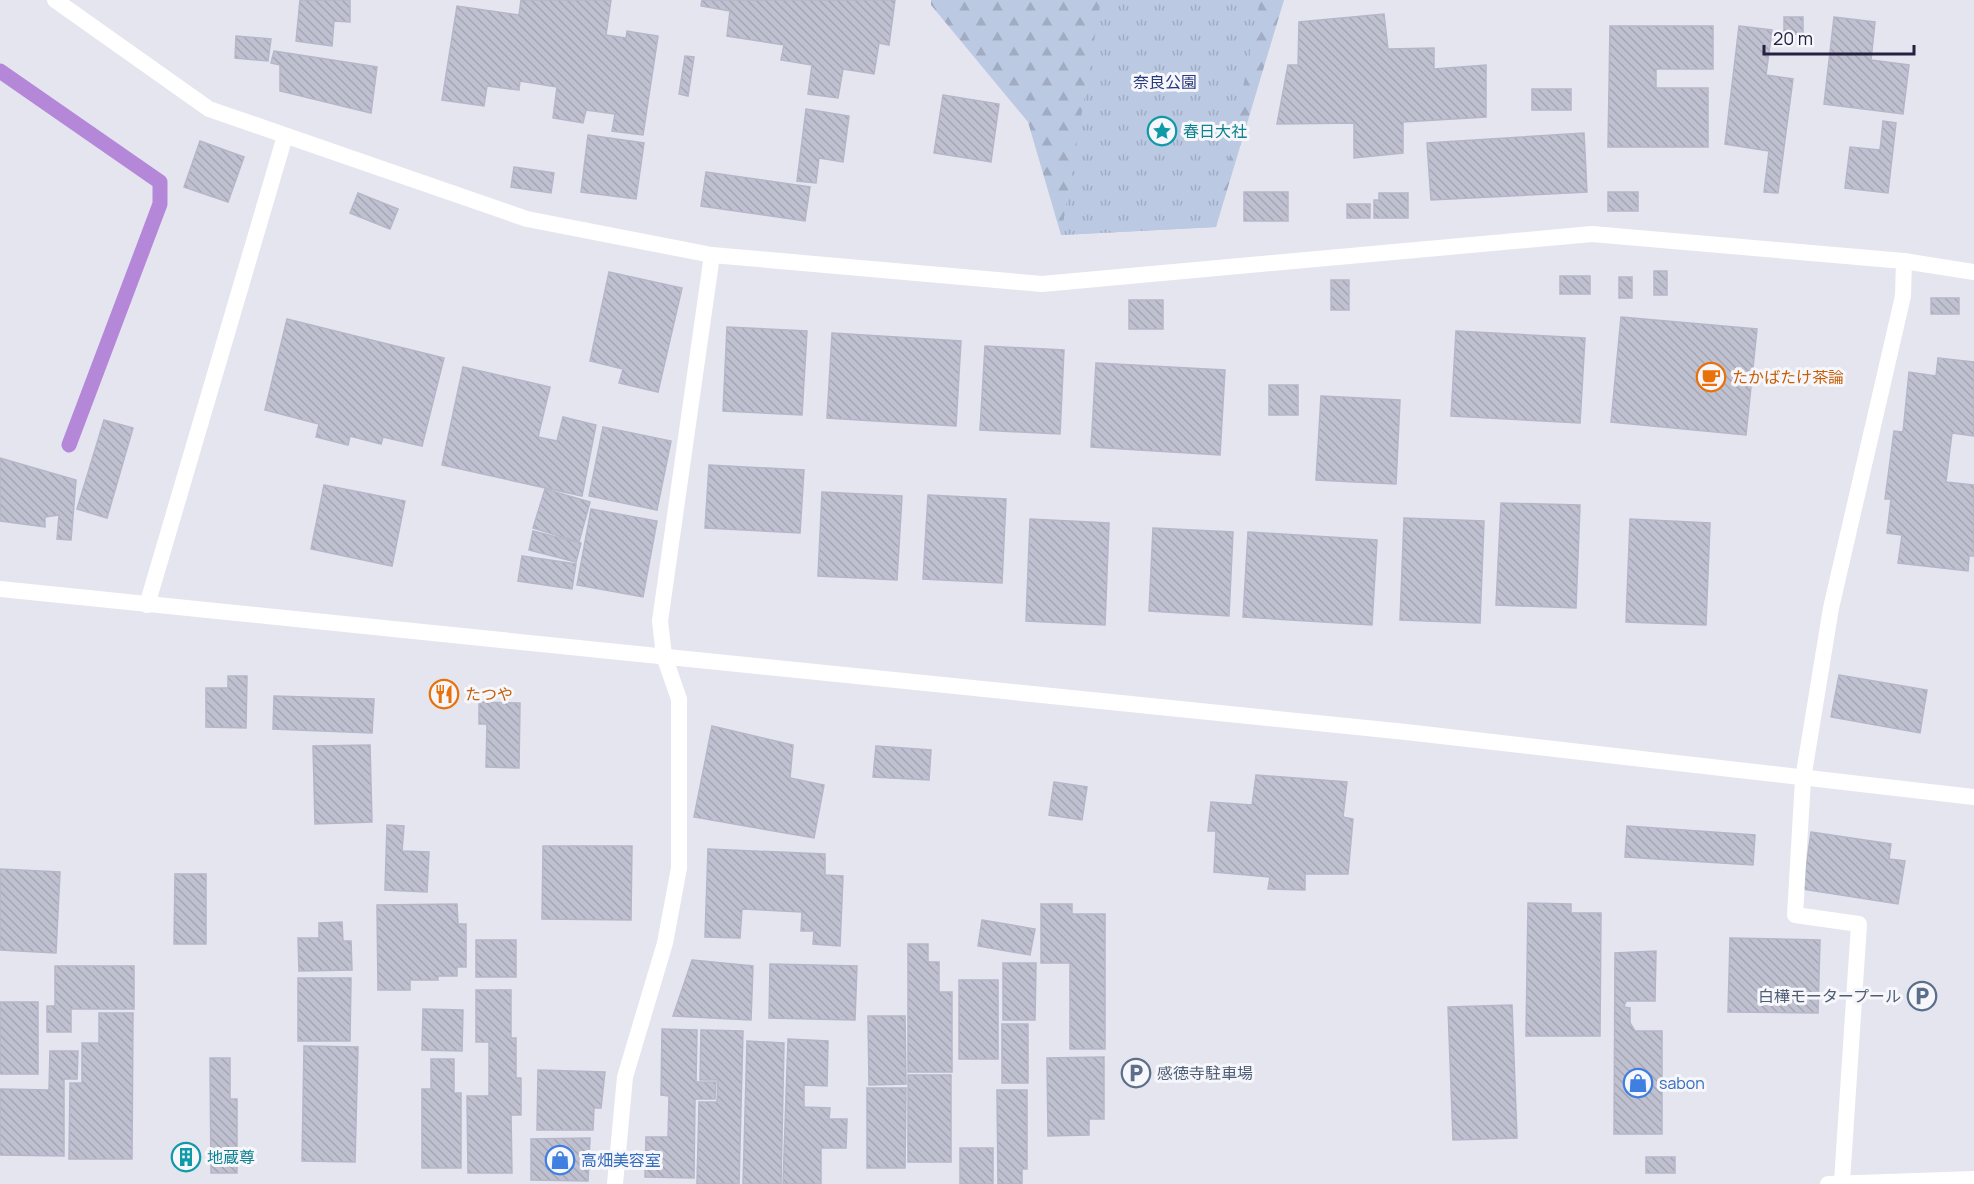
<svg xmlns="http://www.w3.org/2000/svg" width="1974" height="1184" viewBox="0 0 1974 1184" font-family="Manrope,'Noto Sans JP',sans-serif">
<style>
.forest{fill:url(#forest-firs)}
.park{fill:url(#park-tufts)}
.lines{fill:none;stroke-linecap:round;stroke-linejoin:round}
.stream{stroke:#b487d9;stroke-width:15}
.building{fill:url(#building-back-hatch);stroke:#b6b6ca;stroke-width:1.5}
.service{stroke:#fff;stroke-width:16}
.minor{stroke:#fff;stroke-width:16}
.tertiary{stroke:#fff;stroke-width:16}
.labels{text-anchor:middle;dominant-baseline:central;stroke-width:6;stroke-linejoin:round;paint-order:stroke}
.park-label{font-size:16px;fill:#273b7f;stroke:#f6f6fb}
.culture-label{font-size:16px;fill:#0d838f;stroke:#f6f6fb;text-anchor:start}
.food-label{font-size:16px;fill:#c56008;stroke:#f6f6fb;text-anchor:start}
.service-label{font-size:16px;fill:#4e5e75;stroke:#f6f6fb;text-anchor:end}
.shop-label{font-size:16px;fill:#366cbe;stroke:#f6f6fb;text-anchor:start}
</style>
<defs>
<pattern id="forest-firs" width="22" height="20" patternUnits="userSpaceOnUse" patternTransform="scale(1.5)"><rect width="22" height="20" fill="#bbc9e2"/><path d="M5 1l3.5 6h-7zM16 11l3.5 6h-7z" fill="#a1acc3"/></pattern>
<pattern id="park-tufts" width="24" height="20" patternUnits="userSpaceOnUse" patternTransform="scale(1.5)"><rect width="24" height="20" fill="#bbc9e2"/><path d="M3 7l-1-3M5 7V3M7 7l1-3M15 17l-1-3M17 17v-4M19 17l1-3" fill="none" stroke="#a1acc3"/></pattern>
<pattern id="building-back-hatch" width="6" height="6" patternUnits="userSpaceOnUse" patternTransform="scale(1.5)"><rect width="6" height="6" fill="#c0c1d0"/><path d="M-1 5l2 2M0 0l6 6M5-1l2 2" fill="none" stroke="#a5a6b4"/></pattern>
</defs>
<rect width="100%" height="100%" fill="#e4e5ef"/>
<polygon class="forest" points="931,0 1284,0 1216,227 1061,235 1028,122 931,5"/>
<polygon class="park" points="1101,0 1260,0 1216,227 1061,235"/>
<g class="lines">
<polyline class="stream" points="0,71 160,182 160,204 69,445"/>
</g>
<g class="building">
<polygon points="300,0 350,0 350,22 334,21 332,46 296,41"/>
<polygon points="521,0 611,0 606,35 626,38 627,31 658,36 643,135 612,131 615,114 586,110 583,123 553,118 557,87 520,81 519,90 487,86 484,106 442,100 457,6 519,15"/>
<polygon points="702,0 895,0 889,45 879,43 874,74 843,69 838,98 808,94 812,65 781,60 784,45 727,36 730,11 701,6"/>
<polygon points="1384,14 1388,49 1434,48 1434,69 1486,65 1486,117 1403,122 1403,153 1354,158 1354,123 1277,124 1288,65 1298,65 1299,22"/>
<rect x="1784" y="17" width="19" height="17"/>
<polygon points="1834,17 1875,22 1871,60 1909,65 1903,114 1824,104"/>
<polygon points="1610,26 1713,26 1713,69 1656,69 1656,88 1708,88 1708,147 1608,147"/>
<polygon points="1739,26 1772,30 1766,75 1793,79 1778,193 1764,192 1769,151 1725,144"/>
<polygon points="236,36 271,39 268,61 235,58"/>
<polygon points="274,51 377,67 371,113 280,91 280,65 271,63"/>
<polygon points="685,56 694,57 688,96 679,94"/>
<rect x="1532" y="89" width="39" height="21"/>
<polygon points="943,95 999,104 991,162 934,153"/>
<polygon points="806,109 849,116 843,162 819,158 816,183 797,181"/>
<polygon points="1883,121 1896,123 1888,193 1845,188 1850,147 1880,150"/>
<polygon points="1584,133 1587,192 1431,200 1427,143"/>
<polygon points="588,135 644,143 636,199 581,192"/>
<polygon points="200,141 244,157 228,202 184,187"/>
<polygon points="514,167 554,173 551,193 511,187"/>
<polygon points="706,172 810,187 805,221 701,206"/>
<rect x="1244" y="192" width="44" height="29"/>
<rect x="1608" y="192" width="30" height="19"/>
<polygon points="358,193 398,209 390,229 350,213"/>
<polygon points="1379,193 1408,193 1408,218 1374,218 1374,200 1379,200"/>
<rect x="1347" y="204" width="23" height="14"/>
<rect x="1654" y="271" width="13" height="24"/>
<polygon points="609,272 682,288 658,392 619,383 623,369 590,361"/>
<rect x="1560" y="276" width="30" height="18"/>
<rect x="1619" y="277" width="13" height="21"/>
<rect x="1331" y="280" width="18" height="30"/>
<rect x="1931" y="298" width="28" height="16"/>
<rect x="1129" y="300" width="34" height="29"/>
<polygon points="1621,317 1757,329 1746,435 1611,422"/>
<polygon points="287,319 444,358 422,446 383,437 381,444 350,436 348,445 316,437 319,424 265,410"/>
<polygon points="727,327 807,331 802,415 723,411"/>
<polygon points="1456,331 1585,338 1580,423 1451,416"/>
<polygon points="832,333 961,341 956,426 827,418"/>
<polygon points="985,346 1064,350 1060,434 980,430"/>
<polygon points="1938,358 1974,362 1974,436 1952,433 1946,482 1974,485 1974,556 1969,556 1968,571 1898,563 1902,535 1887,533 1891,499 1885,499 1894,431 1903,432 1909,372 1936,376"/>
<polygon points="1096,363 1225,370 1220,455 1091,447"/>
<polygon points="463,367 550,387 538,437 557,441 563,417 596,425 582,496 442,465"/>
<rect x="1269" y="385" width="29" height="30"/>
<polygon points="1321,396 1400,400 1396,484 1316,480"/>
<polygon points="104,420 133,428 107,518 77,509"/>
<polygon points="603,427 671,441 657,510 589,496"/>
<polygon points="0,458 76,480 71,540 57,539 59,515 45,517 45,527 0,521"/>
<polygon points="709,465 804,470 800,533 705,528"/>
<polygon points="324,485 405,501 392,566 311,549"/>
<polygon points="545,489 590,502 579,542 533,528"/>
<polygon points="822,492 902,496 897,580 818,576"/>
<polygon points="928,495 1006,499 1002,583 923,579"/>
<polygon points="1501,503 1580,505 1576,608 1496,605"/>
<polygon points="591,509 657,521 643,597 577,585"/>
<polygon points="1404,518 1484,521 1480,623 1400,620"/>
<polygon points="1030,519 1109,523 1105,625 1026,621"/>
<polygon points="1630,519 1710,523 1706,625 1626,622"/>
<polygon points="1153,528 1233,532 1229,616 1149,611"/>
<polygon points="533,531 581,543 576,562 529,550"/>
<polygon points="1248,532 1377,540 1372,625 1243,617"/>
<polygon points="522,556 576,564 572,589 518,581"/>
<polygon points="1839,675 1927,690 1920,733 1831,717"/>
<polygon points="228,676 247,676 246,728 206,727 206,688 228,688"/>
<polygon points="274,696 374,699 372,733 273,729"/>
<polygon points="479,702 520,703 519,768 486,767 487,724 479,724"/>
<polygon points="712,726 793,745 790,778 824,785 814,838 694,817"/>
<polygon points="370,745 372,822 315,824 313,746"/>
<polygon points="876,746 931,750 929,780 873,777"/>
<polygon points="1256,775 1347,782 1343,817 1353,819 1348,874 1305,874 1305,890 1268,889 1270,877 1214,872 1216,831 1208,831 1211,802 1252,805"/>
<polygon points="1054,782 1087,787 1082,820 1049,815"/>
<polygon points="387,825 404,826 402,851 429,852 427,892 385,890"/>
<polygon points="1627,826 1755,835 1753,865 1625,857"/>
<polygon points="1811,832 1891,844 1889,859 1905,861 1898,904 1803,889"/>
<polygon points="543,846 632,846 631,920 542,919"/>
<polygon points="708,849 825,854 825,875 843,876 840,946 813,944 814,931 801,931 802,912 742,909 740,938 705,937"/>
<polygon points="0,869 60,872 56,953 0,950"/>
<polygon points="175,874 206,874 206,944 174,944"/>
<polygon points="1528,903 1571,904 1571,913 1601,913 1600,1036 1526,1036"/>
<polygon points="457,904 458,924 466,924 466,967 457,967 457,976 438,976 438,980 410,980 410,990 378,990 377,905"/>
<polygon points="1041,904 1072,904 1072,914 1105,914 1105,1049 1070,1049 1070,963 1041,963"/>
<polygon points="982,920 1035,929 1030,955 978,946"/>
<polygon points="342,922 343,941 351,941 352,970 299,971 298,938 319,938 319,923"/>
<polygon points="1730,938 1820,940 1818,1013 1728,1012"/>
<rect x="476" y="940" width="40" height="37"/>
<polygon points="908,944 928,944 928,962 939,962 939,992 952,992 952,1072 908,1072"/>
<polygon points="1656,951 1655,1001 1626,1001 1624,1007 1630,1008 1630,1023 1635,1031 1662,1031 1662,1134 1614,1134 1615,953"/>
<polygon points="692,960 753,966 751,1020 673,1016"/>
<polygon points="1003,963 1036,963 1035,1020 1003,1020"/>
<polygon points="770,964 857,966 855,1020 769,1018"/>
<polygon points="55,966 134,966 134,1009 71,1009 71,1032 47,1032 47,1006 55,1006"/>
<polygon points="298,978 351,978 350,1041 298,1041"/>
<rect x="959" y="980" width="39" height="79"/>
<polygon points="476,990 511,990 511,1038 516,1038 516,1078 521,1078 521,1115 511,1115 512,1173 468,1173 467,1096 489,1096 489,1042 476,1042"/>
<rect x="0" y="1002" width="38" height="72"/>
<polygon points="1512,1005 1517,1138 1453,1140 1448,1007"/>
<polygon points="423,1009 463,1010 462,1051 422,1050"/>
<polygon points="99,1013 133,1013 132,1159 69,1159 70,1083 82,1083 82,1043 99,1043"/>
<polygon points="868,1016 905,1016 906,1084 869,1085"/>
<rect x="1002" y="1024" width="26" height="59"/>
<polygon points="662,1029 697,1030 696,1082 716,1082 715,1099 695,1099 694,1178 645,1177 646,1137 668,1137 669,1096 661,1095"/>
<polygon points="701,1030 743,1031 739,1184 697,1184 699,1102 717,1102 718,1080 700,1080"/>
<polygon points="788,1039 828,1041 827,1086 804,1085 804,1107 830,1108 829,1119 847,1119 846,1148 821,1148 821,1184 783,1184"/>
<polygon points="747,1041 784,1043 781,1184 743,1184"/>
<polygon points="304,1046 358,1047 355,1162 302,1161"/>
<polygon points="50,1051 78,1051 77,1079 64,1079 64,1156 0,1155 0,1089 49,1090"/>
<polygon points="1104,1057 1104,1119 1089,1119 1089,1135 1048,1136 1047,1058"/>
<polygon points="210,1058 230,1058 230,1099 237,1099 237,1173 211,1173"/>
<polygon points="431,1059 454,1059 454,1093 461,1093 461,1168 422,1168 422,1089 431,1089"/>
<polygon points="538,1070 605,1072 601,1108 594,1108 593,1130 537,1130"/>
<rect x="908" y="1075" width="43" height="87"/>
<polygon points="867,1088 906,1088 905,1168 867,1168"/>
<polygon points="997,1090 1027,1090 1027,1169 1022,1169 1022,1184 998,1184"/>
<polygon points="590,1138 588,1181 531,1180 531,1139"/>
<rect x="960" y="1148" width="33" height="36"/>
<polygon points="194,1151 195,1163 178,1163 178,1152"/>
<rect x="1646" y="1157" width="29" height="16"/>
</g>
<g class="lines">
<g class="service">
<polyline points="147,605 285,136"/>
<polyline points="1842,1182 1859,924 1795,915 1803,779 1831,608 1903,296 1904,261"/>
<polyline points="615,1184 625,1077 665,943 679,868 679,699 664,656 660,621 712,255"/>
</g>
<g class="minor">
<polyline points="55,0 209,109 527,219 712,255 1042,284 1592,234 1904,261 1974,272"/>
<polyline points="1828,1184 1974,1179"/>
</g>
<polyline class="tertiary" points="0,589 1406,732 1974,797"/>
</g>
<defs>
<g id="sight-ring" transform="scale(1.5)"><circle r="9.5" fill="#f6f6fb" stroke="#0f9aa8" stroke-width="1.5"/><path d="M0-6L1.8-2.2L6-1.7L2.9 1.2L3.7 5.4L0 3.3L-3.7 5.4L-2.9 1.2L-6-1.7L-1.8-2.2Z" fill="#0f9aa8"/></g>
<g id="cafe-ring" transform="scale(1.5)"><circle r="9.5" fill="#f6f6fb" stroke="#e8710a" stroke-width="1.5"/><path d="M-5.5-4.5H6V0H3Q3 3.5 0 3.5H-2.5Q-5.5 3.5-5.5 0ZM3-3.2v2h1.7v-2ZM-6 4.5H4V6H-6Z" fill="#e8710a"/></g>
<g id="restaurant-ring" transform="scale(1.5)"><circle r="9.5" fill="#f6f6fb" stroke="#e8710a" stroke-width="1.5"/><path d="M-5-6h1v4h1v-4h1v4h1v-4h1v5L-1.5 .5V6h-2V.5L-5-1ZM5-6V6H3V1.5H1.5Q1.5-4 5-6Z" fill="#e8710a"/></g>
<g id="parking-ring" transform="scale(1.5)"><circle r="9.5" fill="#f6f6fb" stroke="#5c6f8a" stroke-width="1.5"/><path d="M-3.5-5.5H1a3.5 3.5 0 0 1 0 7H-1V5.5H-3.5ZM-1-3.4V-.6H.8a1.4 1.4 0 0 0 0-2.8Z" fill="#5c6f8a"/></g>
<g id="shop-ring" transform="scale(1.5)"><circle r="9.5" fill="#f6f6fb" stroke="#3f7fe0" stroke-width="1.5"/><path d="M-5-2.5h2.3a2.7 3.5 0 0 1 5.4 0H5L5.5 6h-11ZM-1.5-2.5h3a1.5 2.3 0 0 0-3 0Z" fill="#3f7fe0"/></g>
<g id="building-ring" transform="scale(1.5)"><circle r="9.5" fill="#f6f6fb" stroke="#0f9aa8" stroke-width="1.5"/><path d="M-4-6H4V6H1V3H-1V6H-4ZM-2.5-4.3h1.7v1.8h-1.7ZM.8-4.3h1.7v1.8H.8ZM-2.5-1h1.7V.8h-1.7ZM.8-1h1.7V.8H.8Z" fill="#0f9aa8"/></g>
</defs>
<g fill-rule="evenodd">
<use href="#sight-ring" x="1162" y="131"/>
<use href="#cafe-ring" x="1711" y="377"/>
<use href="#restaurant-ring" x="444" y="694"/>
<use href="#parking-ring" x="1922" y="996"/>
<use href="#parking-ring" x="1136" y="1073"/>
<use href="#shop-ring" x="1638" y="1083"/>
<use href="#building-ring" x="186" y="1157"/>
<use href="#shop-ring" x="560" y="1160"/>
</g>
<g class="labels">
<g class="park-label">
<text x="1165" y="82">奈良公園</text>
</g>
<g class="culture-label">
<text x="1183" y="131">春日大社</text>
<text x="207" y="1157">地蔵尊</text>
</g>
<g class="food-label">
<text x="1732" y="377">たかばたけ茶論</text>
<text x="465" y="694">たつや</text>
</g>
<g class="service-label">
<text x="1901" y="996">白樺モータープール</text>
<text x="1157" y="1073" text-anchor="start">感徳寺駐車場</text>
</g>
<g class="shop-label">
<text x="1659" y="1083">sabon</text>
<text x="581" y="1160">高畑美容室</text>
</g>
</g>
<path d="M1764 45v9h150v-9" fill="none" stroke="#252143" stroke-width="3"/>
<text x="1773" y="45" font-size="18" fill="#252143" stroke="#f6f6fb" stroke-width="4.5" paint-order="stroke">20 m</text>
</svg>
